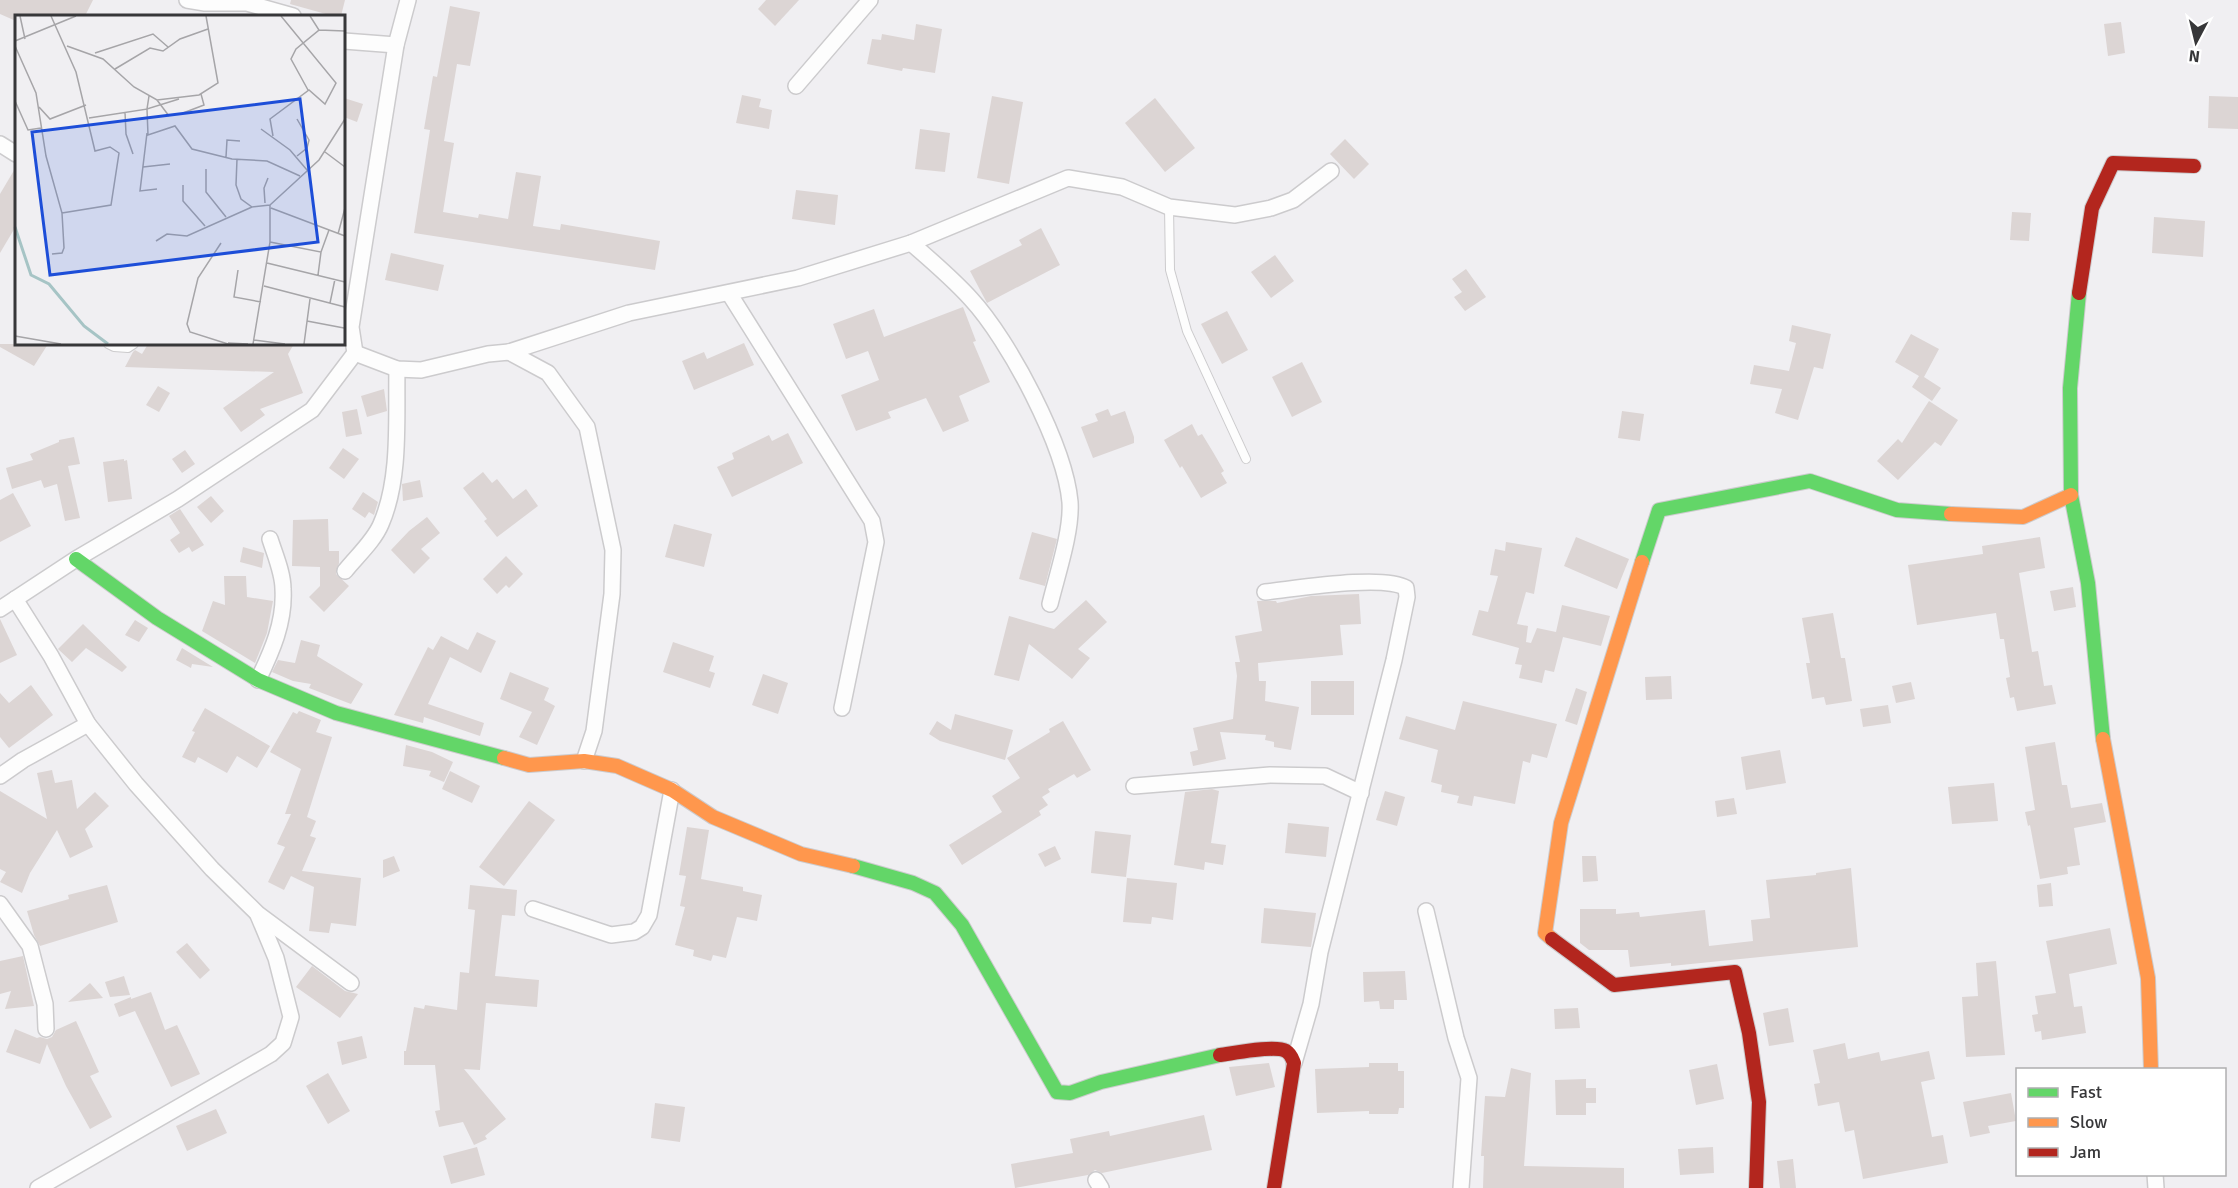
<svg xmlns="http://www.w3.org/2000/svg" width="2238" height="1188" viewBox="0 0 2238 1188" font-family="Signika,sans-serif">
<style>
.building{fill:#dcd5d4}
.lines{fill:none;stroke-linecap:round;stroke-linejoin:round}
.lane-casing{stroke:#cccbcd;stroke-width:10}
.street-casing{stroke:#cccbcd;stroke-width:18}
.fast-casing{stroke:#cccbcd;stroke-width:16}
.slow-casing{stroke:#cccbcd;stroke-width:16}
.jam-casing{stroke:#cccbcd;stroke-width:16}
.lane{stroke:#fdfdfd;stroke-width:8}
.street{stroke:#fdfdfd;stroke-width:15}
.fast{stroke:#63d668;stroke-width:14}
.slow{stroke:#ff974d;stroke-width:14}
.jam{stroke:#b3261e;stroke-width:14}
.inset-river{fill:none;stroke:#a6c4c5;stroke-width:3}
.inset-road{fill:none;stroke:#a6a5a8;stroke-width:1.5}
.view{fill:#1d4ed8;fill-opacity:0.15;stroke:#1d4ed8;stroke-width:3}
.inset-edge{fill:none;stroke:#373739;stroke-width:3}
</style>
<rect width="100%" height="100%" fill="#f0eff2"/>
<g class="building">
<polygon points="0,0 93,0 85,16 16,16 16,21 0,14"/>
<polygon points="291,0 345,0 341,16 333,16 290,4"/>
<polygon points="766,0 799,0 775,26 758,9"/>
<polygon points="450,6 480,12 470,66 457,64 444,141 454,143 443,212 478,218 479,214 508,219 516,172 541,176 533,226 560,230 561,224 660,241 655,270 414,233 430,130 424,129 433,76 437,77"/>
<polygon points="2121,22 2125,53 2108,56 2104,24"/>
<polygon points="916,24 942,29 935,73 903,68 902,71 867,64 872,39 881,40 882,34 914,40"/>
<polygon points="742,95 761,99 759,107 772,110 769,129 736,123"/>
<polygon points="992,96 1023,102 1009,184 977,178"/>
<polygon points="2209,96 2238,97 2238,129 2208,128"/>
<polygon points="344,98 363,104 357,122 344,117"/>
<polygon points="1155,98 1195,148 1165,172 1125,123"/>
<polygon points="920,129 950,133 945,172 915,169"/>
<polygon points="1345,139 1369,164 1354,179 1330,154"/>
<polygon points="16,167 16,226 0,253 0,194"/>
<polygon points="796,190 838,195 835,225 792,219"/>
<polygon points="2012,212 2031,213 2029,241 2010,240"/>
<polygon points="2154,217 2205,221 2203,257 2152,253"/>
<polygon points="1041,228 1060,265 987,303 970,271 1022,245 1019,240"/>
<polygon points="391,253 444,265 438,291 385,280"/>
<polygon points="1275,255 1294,281 1271,298 1251,272"/>
<polygon points="1466,269 1486,297 1465,311 1454,297 1462,292 1452,279"/>
<polygon points="963,307 976,341 973,342 990,382 959,396 969,421 943,432 926,398 888,412 891,418 856,431 841,395 879,380 868,351 846,359 833,324 874,309 884,337"/>
<polygon points="1227,311 1248,350 1222,364 1201,324"/>
<polygon points="1792,325 1831,334 1823,369 1814,367 1798,420 1775,413 1782,389 1750,384 1754,365 1789,371 1796,343 1789,341"/>
<polygon points="1911,334 1939,349 1924,377 1941,388 1932,401 1912,387 1919,376 1895,362"/>
<polygon points="744,343 754,365 694,390 682,361 704,352 707,359"/>
<polygon points="0,344 48,344 34,366 0,347"/>
<polygon points="148,344 294,344 288,354 303,393 260,409 265,415 241,432 223,408 274,372 125,367 133,352 135,350 142,354"/>
<polygon points="1302,362 1322,402 1292,417 1272,377"/>
<polygon points="158,386 170,393 159,412 146,405"/>
<polygon points="384,389 387,411 367,417 361,396"/>
<polygon points="1929,401 1958,420 1941,446 1935,442 1898,480 1877,461 1898,439 1902,443"/>
<polygon points="357,409 362,434 346,437 342,412"/>
<polygon points="1108,409 1111,416 1125,411 1134,437 1134,443 1093,458 1081,427 1098,421 1095,414"/>
<polygon points="1622,411 1644,414 1640,441 1618,438"/>
<polygon points="1192,424 1198,436 1202,434 1213,452 1224,471 1221,473 1227,483 1201,498 1182,466 1180,468 1164,440"/>
<polygon points="788,433 803,463 732,497 717,467 734,459 732,453 769,435 772,441"/>
<polygon points="74,437 80,464 68,466 80,518 65,521 57,484 44,488 41,480 12,489 6,468 33,460 30,454 59,442 59,440"/>
<polygon points="343,448 359,459 344,479 329,468"/>
<polygon points="185,450 195,464 182,473 172,459"/>
<polygon points="124,459 124,461 127,460 132,499 108,502 103,462"/>
<polygon points="483,472 492,483 497,479 513,499 526,489 538,506 497,537 484,521 487,519 463,488"/>
<polygon points="420,480 423,497 403,501 402,484"/>
<polygon points="363,492 378,502 374,515 369,512 365,518 352,509"/>
<polygon points="13,493 31,526 0,542 0,500"/>
<polygon points="211,496 224,511 211,523 197,507"/>
<polygon points="180,509 204,545 192,552 189,547 179,553 170,540 180,533 169,516"/>
<polygon points="427,517 440,533 421,549 430,558 414,574 391,550 409,531"/>
<polygon points="328,519 329,551 339,551 339,563 336,574 349,586 324,612 309,597 320,586 320,567 292,566 293,520"/>
<polygon points="674,524 712,534 704,567 665,557"/>
<polygon points="1032,532 1057,539 1045,586 1019,579"/>
<polygon points="1576,537 1629,559 1617,589 1564,566"/>
<polygon points="2040,537 2045,568 2019,573 2032,652 2038,651 2044,686 2052,685 2056,704 2017,711 2014,697 2010,698 2006,678 2010,677 2004,639 2000,639 1996,613 1917,625 1908,565 1983,554 1982,546"/>
<polygon points="1506,542 1542,548 1534,594 1526,592 1517,624 1528,626 1526,642 1531,643 1537,628 1556,632 1562,605 1610,616 1601,646 1563,637 1554,672 1545,670 1542,683 1519,678 1522,665 1515,664 1519,648 1472,635 1479,610 1488,612 1498,576 1490,575 1495,549 1505,551"/>
<polygon points="243,547 264,553 262,568 240,562"/>
<polygon points="506,556 523,574 509,588 506,585 497,594 483,579"/>
<polygon points="224,576 246,576 247,597 273,601 267,633 255,663 202,631 213,601 225,605"/>
<polygon points="2073,587 2076,607 2054,611 2050,591"/>
<polygon points="1359,594 1361,624 1340,625 1343,655 1258,663 1259,681 1266,681 1265,701 1299,707 1291,750 1274,747 1274,742 1265,740 1266,735 1220,732 1226,759 1193,766 1190,752 1198,750 1193,728 1233,719 1237,676 1235,662 1240,662 1235,636 1262,631 1257,601 1276,601 1277,603 1311,596"/>
<polygon points="1086,600 1107,622 1078,649 1090,658 1072,679 1029,644 1019,681 994,675 1009,616 1054,629"/>
<polygon points="1833,613 1841,658 1845,658 1852,701 1826,705 1824,697 1812,699 1806,663 1810,663 1802,618"/>
<polygon points="0,619 17,655 0,663"/>
<polygon points="135,620 148,628 139,642 125,635"/>
<polygon points="83,624 127,667 122,672 86,648 72,662 58,649"/>
<polygon points="477,632 496,641 481,673 450,657 428,704 484,723 480,736 424,717 423,723 394,715 428,647 433,650 441,636 468,650"/>
<polygon points="301,640 320,645 317,656 363,684 351,704 309,688 311,684 293,681 272,672 278,660 295,663"/>
<polygon points="673,642 714,656 709,671 715,673 710,688 663,672"/>
<polygon points="182,648 213,667 192,664 191,668 176,660"/>
<polygon points="510,672 549,688 544,700 555,706 537,745 519,737 532,712 500,699"/>
<polygon points="763,674 788,683 778,714 752,705"/>
<polygon points="1671,676 1672,699 1646,700 1645,677"/>
<rect x="1311" y="681" width="43" height="34"/>
<polygon points="1911,682 1915,699 1896,703 1892,686"/>
<polygon points="31,685 53,715 9,748 0,737 0,693 9,703"/>
<polygon points="1576,688 1587,692 1577,725 1565,721"/>
<polygon points="1463,701 1557,724 1547,758 1532,754 1530,763 1523,761 1515,804 1474,796 1472,806 1457,803 1459,796 1441,792 1442,785 1431,782 1438,750 1399,739 1406,716 1455,730"/>
<polygon points="1888,705 1891,723 1863,727 1860,709"/>
<polygon points="205,708 270,746 257,768 237,756 227,773 198,757 195,763 182,757 195,732 192,731"/>
<polygon points="299,711 321,720 316,732 332,737 307,817 316,821 310,836 316,838 302,871 361,878 356,926 331,923 329,933 309,931 314,887 291,876 284,890 268,882 285,847 277,844 291,814 285,814 301,769 270,752 293,712 297,714"/>
<polygon points="955,714 1013,730 1005,760 940,741 929,734 937,721 951,730"/>
<polygon points="1063,721 1091,770 1077,778 1074,774 1048,789 1050,792 1042,797 1048,805 1039,811 1041,815 962,865 949,845 1002,812 992,796 1020,778 1007,758 1050,732 1049,729"/>
<polygon points="2055,742 2062,785 2067,785 2071,808 2102,803 2106,822 2074,828 2080,865 2067,867 2068,874 2040,879 2030,825 2028,826 2025,812 2035,810 2025,747"/>
<polygon points="406,745 432,752 453,762 444,782 429,776 431,771 403,766"/>
<polygon points="1780,750 1786,783 1746,790 1741,757"/>
<polygon points="52,770 55,783 72,780 77,809 95,792 109,806 85,829 93,847 70,858 57,830 30,873 22,893 0,882 6,872 0,869 0,791 47,819 37,773"/>
<polygon points="450,771 480,786 472,803 442,789"/>
<polygon points="1994,783 1998,821 1952,824 1948,787"/>
<polygon points="1212,789 1219,791 1211,843 1226,845 1223,865 1205,862 1204,870 1174,865 1185,792"/>
<polygon points="1385,791 1405,797 1397,826 1376,820"/>
<polygon points="1734,798 1737,814 1717,817 1715,801"/>
<polygon points="529,801 555,820 504,886 479,867"/>
<polygon points="1288,823 1329,827 1326,857 1285,853"/>
<polygon points="687,827 709,830 701,879 743,887 743,891 762,895 757,921 737,917 726,958 713,955 711,961 693,956 694,950 675,945 685,907 680,906 686,876 679,875"/>
<polygon points="1095,831 1131,835 1126,877 1091,873"/>
<polygon points="1055,846 1061,859 1045,867 1038,854"/>
<polygon points="394,856 400,871 383,878 383,860"/>
<polygon points="1582,856 1596,856 1598,881 1583,882"/>
<polygon points="1851,868 1858,947 1671,966 1671,963 1630,967 1628,950 1589,950 1580,943 1580,909 1616,909 1616,914 1639,912 1640,917 1705,910 1709,946 1753,941 1751,920 1770,918 1766,880 1816,875 1816,873"/>
<polygon points="1127,878 1177,883 1173,920 1152,917 1151,924 1123,922"/>
<polygon points="2051,883 2053,906 2039,907 2037,885"/>
<polygon points="107,885 118,922 40,946 34,935 27,911 69,899 68,895"/>
<polygon points="470,885 517,890 515,916 502,915 495,976 539,980 537,1007 486,1003 480,1070 464,1069 506,1119 485,1136 487,1139 474,1145 463,1122 439,1127 435,1111 440,1110 435,1065 404,1065 404,1051 406,1051 414,1007 424,1009 425,1005 457,1010 460,972 469,973 475,910 468,909"/>
<polygon points="1264,908 1316,913 1311,947 1261,943"/>
<polygon points="2110,928 2117,964 2069,974 2074,1007 2082,1006 2086,1033 2042,1040 2041,1031 2035,1032 2032,1015 2038,1014 2035,996 2056,993 2046,941"/>
<polygon points="187,943 210,970 200,979 176,952"/>
<polygon points="23,956 34,1006 5,1009 11,991 0,994 0,961"/>
<polygon points="1996,961 2005,1055 1966,1057 1962,997 1978,996 1976,963"/>
<polygon points="312,966 345,991 358,994 340,1018 296,987"/>
<polygon points="1405,971 1407,1000 1394,1000 1394,1009 1380,1009 1379,1001 1364,1002 1363,972"/>
<polygon points="124,976 130,995 110,997 105,982"/>
<polygon points="90,983 103,998 68,1002"/>
<polygon points="151,992 165,1030 177,1025 200,1074 171,1087 135,1011 119,1017 114,1004 131,997 131,999"/>
<polygon points="1578,1008 1580,1028 1555,1029 1554,1009"/>
<polygon points="1788,1008 1794,1042 1769,1046 1763,1013"/>
<polygon points="76,1021 99,1072 90,1076 112,1117 90,1129 66,1086 47,1044 40,1064 6,1052 15,1029 37,1038 40,1037 47,1039 52,1037 56,1030"/>
<polygon points="362,1036 367,1058 342,1065 337,1042"/>
<polygon points="1845,1043 1848,1059 1879,1052 1881,1061 1929,1051 1935,1079 1921,1082 1932,1137 1943,1135 1948,1163 1863,1179 1854,1130 1845,1132 1839,1102 1818,1106 1814,1084 1820,1083 1813,1050"/>
<polygon points="1269,1063 1275,1087 1236,1096 1229,1067"/>
<polygon points="1369,1063 1398,1063 1398,1071 1404,1071 1404,1108 1399,1108 1398,1114 1369,1114 1369,1111 1317,1113 1315,1069 1369,1067"/>
<polygon points="1717,1064 1724,1099 1696,1105 1689,1070"/>
<polygon points="1511,1068 1531,1073 1524,1166 1624,1168 1624,1188 1483,1188 1484,1156 1481,1156 1485,1096 1505,1097"/>
<polygon points="328,1073 350,1111 328,1124 306,1086"/>
<polygon points="1586,1079 1586,1088 1596,1088 1596,1103 1586,1103 1586,1115 1556,1115 1555,1080"/>
<polygon points="2011,1093 2016,1121 1988,1126 1990,1133 1970,1137 1963,1102"/>
<polygon points="655,1103 685,1107 680,1142 651,1138"/>
<polygon points="216,1109 227,1133 187,1151 176,1126"/>
<polygon points="1204,1115 1212,1150 1102,1173 1095,1170 1088,1175 1015,1188 1011,1164 1073,1153 1070,1139 1109,1131 1110,1136"/>
<polygon points="477,1147 485,1175 451,1184 443,1156"/>
<polygon points="1713,1147 1714,1173 1680,1175 1678,1149"/>
<polygon points="1793,1159 1796,1188 1780,1188 1777,1161"/>
</g>
<g class="lines">
<g class="lane-casing">
<g id="lane">
<polyline points="1169,207 1170,270 1187,331 1246,459"/>
<polyline points="108,344 114,347 128,348 134,344"/>
</g>
</g>
<g class="street-casing">
<g id="street">
<polyline points="187,0 205,3 247,3 293,16"/>
<polyline points="344,41 396,45"/>
<polyline points="796,86 870,0"/>
<polyline points="0,144 16,154"/>
<path d="M911 243C932 261 953 279 971 299 1009 340 1065 446 1070 502 1072 531 1057 575 1050 604"/>
<polyline points="729,293 872,521 876,542 842,708"/>
<polyline points="509,352 629,313 798,278 911,243 1068,178 1122,187 1169,207 1235,215 1271,208 1293,200 1331,171"/>
<polyline points="355,353 397,369 421,370 488,354 509,352 548,373 587,427 613,550 612,594 594,731 584,761"/>
<path d="M345 571C356 557 374 541 381 524 401 478 396 418 397 369"/>
<path d="M1265 592C1295 589 1383 574 1406 588L1407 597 1394 660 1320 952 1311 1004 1294 1063"/>
<polyline points="15,599 51,656 88,724 136,784 212,869 258,914 351,983"/>
<polyline points="0,609 76,559 178,499 312,410 355,353 351,327 396,45 408,0"/>
<path d="M258 680C272 651 285 622 283 589 283 573 275 555 270 539"/>
<polyline points="0,776 23,760 88,724"/>
<polyline points="1134,786 1270,775 1325,776 1361,793"/>
<polyline points="0,904 30,946 45,1004 46,1029"/>
<polyline points="533,909 611,935 634,932 642,927 649,915 672,790"/>
<polyline points="1426,911 1456,1038 1469,1078 1461,1188"/>
<polyline points="2155,1174 2156,1188"/>
<polyline points="1096,1180 1101,1188"/>
<polyline points="38,1188 271,1054 283,1043 291,1017 276,958 258,915"/>
</g>
</g>
<g class="fast-casing">
<g id="fast">
<polyline points="2079,293 2070,388 2071,495 2088,583 2103,739"/>
<polyline points="76,559 157,618 258,680 336,713 504,758"/>
<polyline points="1642,562 1659,510 1810,481 1897,510 1951,514"/>
<polyline points="853,866 913,883 935,893 962,925 1057,1092 1070,1093 1101,1082 1220,1055"/>
</g>
</g>
<g class="slow-casing">
<g id="slow">
<polyline points="1951,514 2023,517 2071,495"/>
<polyline points="2103,739 2148,978 2151,1070"/>
<polyline points="504,758 529,765 584,761 617,766 672,790 713,817 801,854 853,866"/>
<polyline points="1552,939 1545,933 1561,823 1642,562"/>
</g>
</g>
<g class="jam-casing">
<g id="jam">
<polyline points="2079,293 2092,208 2113,163 2194,166"/>
<polyline points="1552,939 1614,985 1735,972 1749,1033 1759,1102 1756,1188"/>
<path d="M1220 1055C1235 1053 1275 1045 1286 1051 1291 1054 1292 1058 1294 1063L1274 1188"/>
</g>
</g>
<use href="#lane" class="lane"/>
<use href="#street" class="street"/>
<use href="#fast" class="fast"/>
<use href="#slow" class="slow"/>
<use href="#jam" class="jam"/>
</g>
<g transform="translate(15 15)">
<rect width="330" height="330" fill="#f0eff2"/>
<path class="inset-river" d="M0 212 16 260 34 269 69 311 93 329"/>
<path class="inset-road" d="M5 1 10 24M36 1 61 57 80 136 95 132 104 138 96 190 47 198M304 15 330 16M0 26 61 1M0 31 21 78 31 141 47 198 49 233 47 238 37 239M52 31 88 44 119 72 142 85 184 80 203 68 191 1M80 38 138 19 153 32M100 54 135 33 148 36 165 24 193 14M293 75 276 44 281 34 304 15 295 1M134 81 132 94 164 84M142 85 154 101M0 86 13 115 26 113M24 92 35 104 71 90M110 97 111 119 118 139M168 98 189 90 186 79M74 103 132 94 133 120 160 111 177 134 217 144 252 146 285 161M246 114 275 135 292 155M132 118 125 176 142 174M258 121 255 104 294 75 310 89 321 68 266 1M310 137 330 152M282 141 292 133 294 125 282 104M211 142 212 125 225 126M222 144 221 170 226 184 237 192 255 190M128 152 155 149M191 154V177L211 202M168 170V186L190 211M250 188 249 173 253 163M256 193 330 221M323 219 330 193M141 226 152 219 172 221 237 192M255 227 306 237 303 260M206 228 183 263 172 309 175 317 213 329M306 237 314 215M252 248 330 267M223 255 219 282 246 287M249 271 330 292M315 288 320 264M292 306 329 313M0 321 46 329M239 325 270 329M213 328 233 329M238 329 255 227V190L304 145 330 104M289 329 295 284"/>
<path class="view" d="M285 84 303 227 35 260 17 117Z"/>
<rect width="330" height="330" class="inset-edge"/>
</g>
<rect x="2016" y="1068" width="210" height="108" fill="#ffffff" stroke="#afafb0" stroke-width="1.5"/>
<rect x="2028" y="1088" width="30" height="9" fill="#63d668" stroke="#afafb0" stroke-width="1.5"/>
<text x="2070" y="1098" font-size="18" fill="#373739">Fast</text>
<rect x="2028" y="1118" width="30" height="9" fill="#ff974d" stroke="#afafb0" stroke-width="1.5"/>
<text x="2070" y="1128" font-size="18" fill="#373739">Slow</text>
<rect x="2028" y="1148" width="30" height="9" fill="#b3261e" stroke="#afafb0" stroke-width="1.5"/>
<text x="2070" y="1158" font-size="18" fill="#373739">Jam</text>
<g transform="translate(2196 42) rotate(187)" stroke="#ffffff" stroke-width="4.5" paint-order="stroke">
<path d="M0-4.5L10 22L0 15L-10 22Z" fill="#373739"/>
<text y="-9" font-size="16" font-weight="bold" text-anchor="middle" fill="#373739">N</text>
</g>
</svg>
